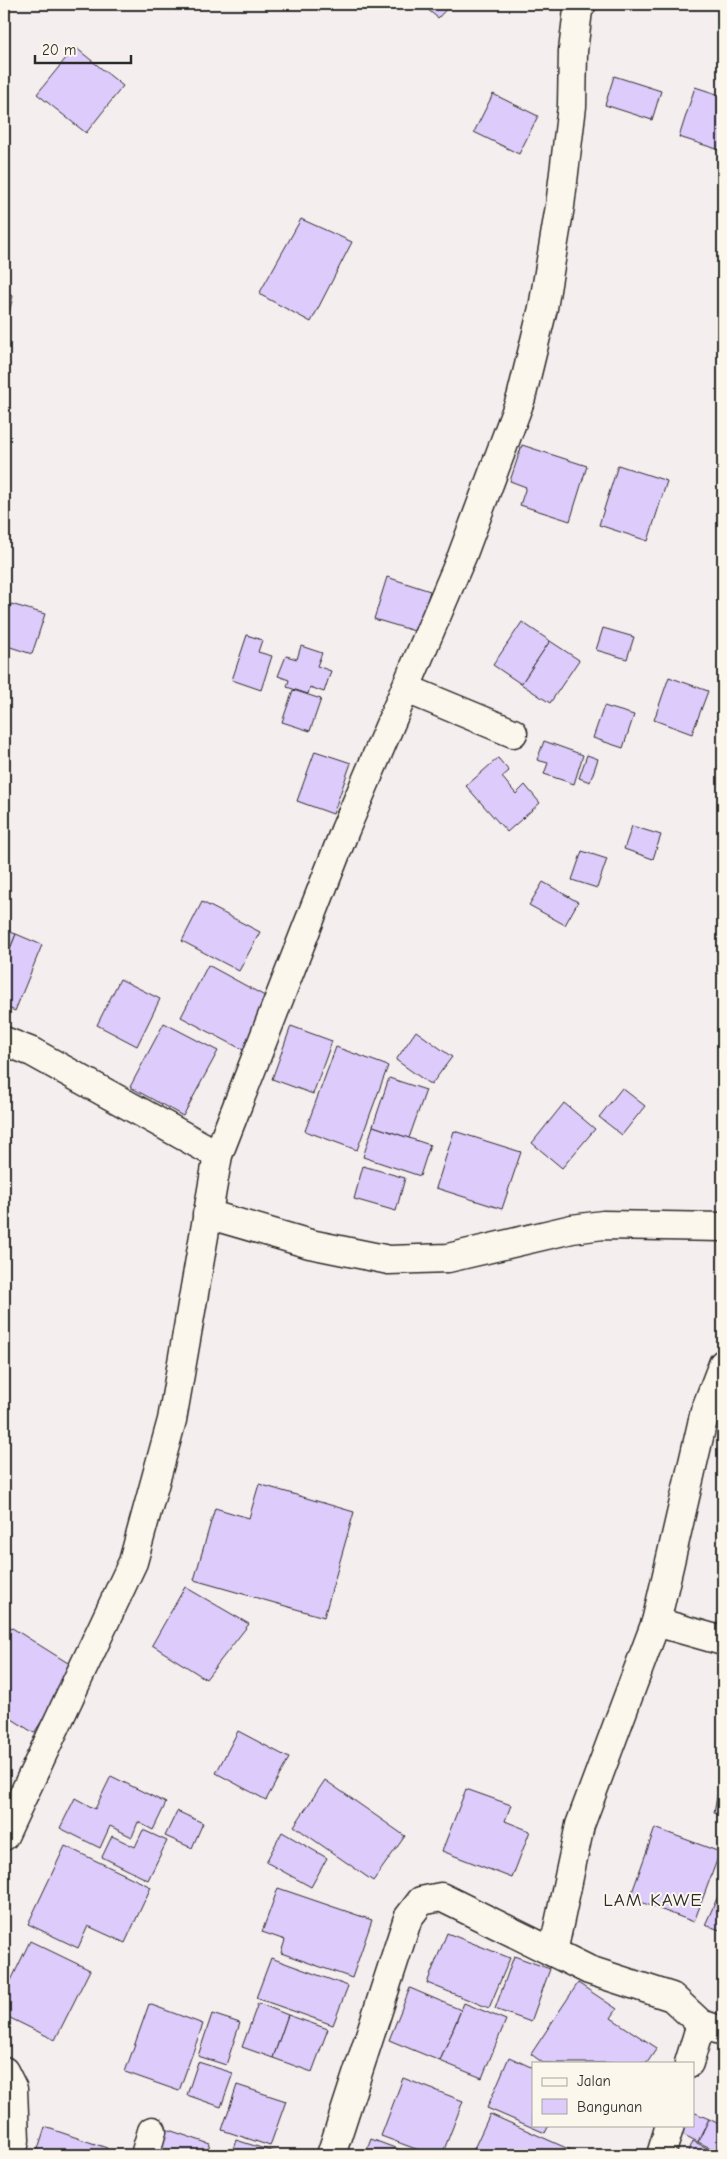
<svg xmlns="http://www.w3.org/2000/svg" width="727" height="2159" viewBox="0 0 727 2159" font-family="'Comic Neue',sans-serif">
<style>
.building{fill:#ddcbfc;stroke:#2b2b2b}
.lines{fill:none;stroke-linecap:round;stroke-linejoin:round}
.minor-casing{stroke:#2b2b2b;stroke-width:31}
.minor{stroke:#fbf7ec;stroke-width:28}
.labels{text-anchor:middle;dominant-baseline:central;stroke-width:4;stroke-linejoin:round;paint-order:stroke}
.quarter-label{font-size:19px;letter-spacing:1px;fill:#2b2b2b;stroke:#fbf7ec}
</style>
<rect width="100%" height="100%" fill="#f5eeef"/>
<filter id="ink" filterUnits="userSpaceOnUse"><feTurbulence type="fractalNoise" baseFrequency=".02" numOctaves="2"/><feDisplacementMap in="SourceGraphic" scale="10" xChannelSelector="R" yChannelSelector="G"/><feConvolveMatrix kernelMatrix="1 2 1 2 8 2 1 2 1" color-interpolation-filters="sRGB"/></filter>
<g filter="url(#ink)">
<g class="building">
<polygon points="421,4 451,4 438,18"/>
<polygon points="75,47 123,86 86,133 37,94"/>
<polygon points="614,76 661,91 652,120 605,105"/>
<polygon points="695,87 723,96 723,151 679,137"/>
<polygon points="493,94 538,116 519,154 474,132"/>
<polygon points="301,219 352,242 311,322 259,294"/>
<polygon points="4,293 13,296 4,335"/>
<polygon points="522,445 587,466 570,521 520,505 526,487 510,481"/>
<polygon points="618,465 667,481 648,541 599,525"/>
<polygon points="387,577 430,591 418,632 374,619"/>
<polygon points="11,604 45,614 32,654 4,645 4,629"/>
<polygon points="522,622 550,641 521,684 493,665"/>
<polygon points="603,628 634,637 627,659 596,650"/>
<polygon points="247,635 262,640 258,652 272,656 261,690 232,680"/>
<polygon points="550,641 579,660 550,703 521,684"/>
<polygon points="301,646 322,653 317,666 331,671 324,692 310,687 308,694 287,687 289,680 278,676 286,656 297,659"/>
<polygon points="669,677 708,691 692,734 654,720"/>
<polygon points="293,690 321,699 310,731 282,722"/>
<polygon points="604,706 634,715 623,748 593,738"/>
<polygon points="544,741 583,755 574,784 544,774 548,763 537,760"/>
<polygon points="315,751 351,763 333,814 297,801"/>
<polygon points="587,755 598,759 590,782 579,778"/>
<polygon points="498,758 509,771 502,777 516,794 525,785 540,803 507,832 466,786"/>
<polygon points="632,826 661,835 653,859 624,849"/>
<polygon points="582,851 607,859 597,888 572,880"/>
<polygon points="543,882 578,902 565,925 529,905"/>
<polygon points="202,902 260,932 239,971 182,941"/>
<polygon points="4,930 16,934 4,964"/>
<polygon points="16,934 42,945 15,1011 4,1006 4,964"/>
<polygon points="208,965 274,1001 247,1052 181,1017"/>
<polygon points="120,979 160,999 137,1046 97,1025"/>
<polygon points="164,1023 218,1051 183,1116 130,1087"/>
<polygon points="291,1026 332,1041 313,1094 272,1079"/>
<polygon points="416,1031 452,1057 431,1085 396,1060"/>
<polygon points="336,1047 388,1066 357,1150 305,1131"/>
<polygon points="389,1078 426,1090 409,1138 373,1126"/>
<polygon points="622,1088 645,1106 622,1135 599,1117"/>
<polygon points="564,1103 595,1129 562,1168 532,1143"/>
<polygon points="373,1126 430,1145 420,1176 363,1157"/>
<polygon points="454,1131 521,1152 502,1209 436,1188"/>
<polygon points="363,1166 405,1178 396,1211 354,1199"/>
<polygon points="259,1484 354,1512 324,1617 194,1580 215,1508 249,1518"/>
<polygon points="185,1587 249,1624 206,1679 152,1645"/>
<polygon points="9,1626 76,1668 34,1733 4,1714 4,1635"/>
<polygon points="238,1731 289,1758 266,1800 216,1773"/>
<polygon points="722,1770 723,1770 723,1815 714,1813"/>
<polygon points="111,1776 166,1803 153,1830 138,1822 132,1837 110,1826 100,1848 60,1828 75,1798 95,1809"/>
<polygon points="325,1780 405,1836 373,1881 294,1826"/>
<polygon points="466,1789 511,1805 505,1821 530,1831 512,1878 442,1851"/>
<polygon points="177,1811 203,1823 192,1848 165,1836"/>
<polygon points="655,1828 720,1852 694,1922 630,1898"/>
<polygon points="143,1830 167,1841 148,1880 102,1857 112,1836 135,1847"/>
<polygon points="282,1832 327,1858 311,1887 266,1862"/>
<polygon points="65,1846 151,1887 125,1943 88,1926 78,1948 28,1924"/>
<polygon points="723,1885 723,1931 705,1925"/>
<polygon points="278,1888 372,1920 352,1978 281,1953 285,1940 262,1932"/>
<polygon points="447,1933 510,1958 489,2008 427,1983"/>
<polygon points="30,1941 90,1970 55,2040 4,2015 4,1995"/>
<polygon points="514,1956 550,1969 531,2022 495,2009"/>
<polygon points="271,1958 348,1986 333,2025 256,1998"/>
<polygon points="578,1983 617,2009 611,2018 657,2048 647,2063 543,2063 531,2054"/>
<polygon points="410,1988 461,2010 440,2061 389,2040"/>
<polygon points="258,2003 288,2015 273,2058 242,2047"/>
<polygon points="464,2003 506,2020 482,2078 440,2061"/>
<polygon points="149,2004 203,2024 179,2091 125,2072"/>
<polygon points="212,2014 240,2023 226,2065 198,2056"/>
<polygon points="288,2015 328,2029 312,2072 273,2058"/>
<polygon points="509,2057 533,2068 533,2125 549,2125 545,2133 487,2108"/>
<polygon points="198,2062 233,2073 221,2107 187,2095"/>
<polygon points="403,2078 463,2101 442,2155 432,2155 381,2136"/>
<polygon points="237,2085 286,2101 270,2146 222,2130"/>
<polygon points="693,2112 709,2119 698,2142 678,2132 681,2125 693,2125"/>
<polygon points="490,2114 582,2155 471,2155"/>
<polygon points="709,2119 723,2126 723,2154 698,2142"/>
<polygon points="45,2127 107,2148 104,2155 36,2155"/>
<polygon points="160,2127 210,2144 207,2155 150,2155"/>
<polygon points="371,2139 414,2155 365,2155"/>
<polygon points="236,2140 284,2155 231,2155"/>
<polygon points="693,2141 721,2155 687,2155"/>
</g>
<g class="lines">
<g class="minor-casing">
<g id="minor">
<polyline points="407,689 513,733"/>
<polyline points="4,1041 32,1052 218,1155"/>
<polyline points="207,1214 310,1244 389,1260 448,1258 572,1229 603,1225 723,1227"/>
<polyline points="656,1622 723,1641"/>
<polyline points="4,1836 133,1562 172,1420 218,1155 345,830 462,556 521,398 543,308 560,206 572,106 573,51 578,10 582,4"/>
<polyline points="553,1952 580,1825 656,1622 705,1411 723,1364"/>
<polyline points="689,2063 701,2024"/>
<polyline points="4,2071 13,2089 15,2140 12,2155"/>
<polyline points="145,2155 152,2131"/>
<polyline points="331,2155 408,1918 421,1901 441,1897 589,1970 672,1997 701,2024 723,2031"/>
<polyline points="661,2155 670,2125"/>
</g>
</g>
<use href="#minor" class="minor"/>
</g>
</g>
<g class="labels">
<g class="quarter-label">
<text x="653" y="1900">LAM KAWE</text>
</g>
</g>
<rect width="727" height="2159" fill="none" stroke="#fbf7ec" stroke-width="20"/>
<rect x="10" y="10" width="707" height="2139" fill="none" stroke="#2b2b2b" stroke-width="2" filter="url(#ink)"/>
<rect x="532" y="2062" width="162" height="65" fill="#fbf7ec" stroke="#a8a59f"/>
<rect x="542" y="2078" width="25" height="8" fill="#fbf7ec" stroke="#a8a59f"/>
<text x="577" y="2086" font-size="15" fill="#2b2b2b">Jalan</text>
<rect x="542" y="2099" width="25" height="15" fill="#ddcbfc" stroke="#a8a59f"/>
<text x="577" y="2112" font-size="15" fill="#2b2b2b">Bangunan</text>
<path d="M35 55v8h96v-8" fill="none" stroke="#2b2b2b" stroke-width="2.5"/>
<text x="42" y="55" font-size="15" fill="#2b2b2b" stroke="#fbf7ec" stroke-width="4" paint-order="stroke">20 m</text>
</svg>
